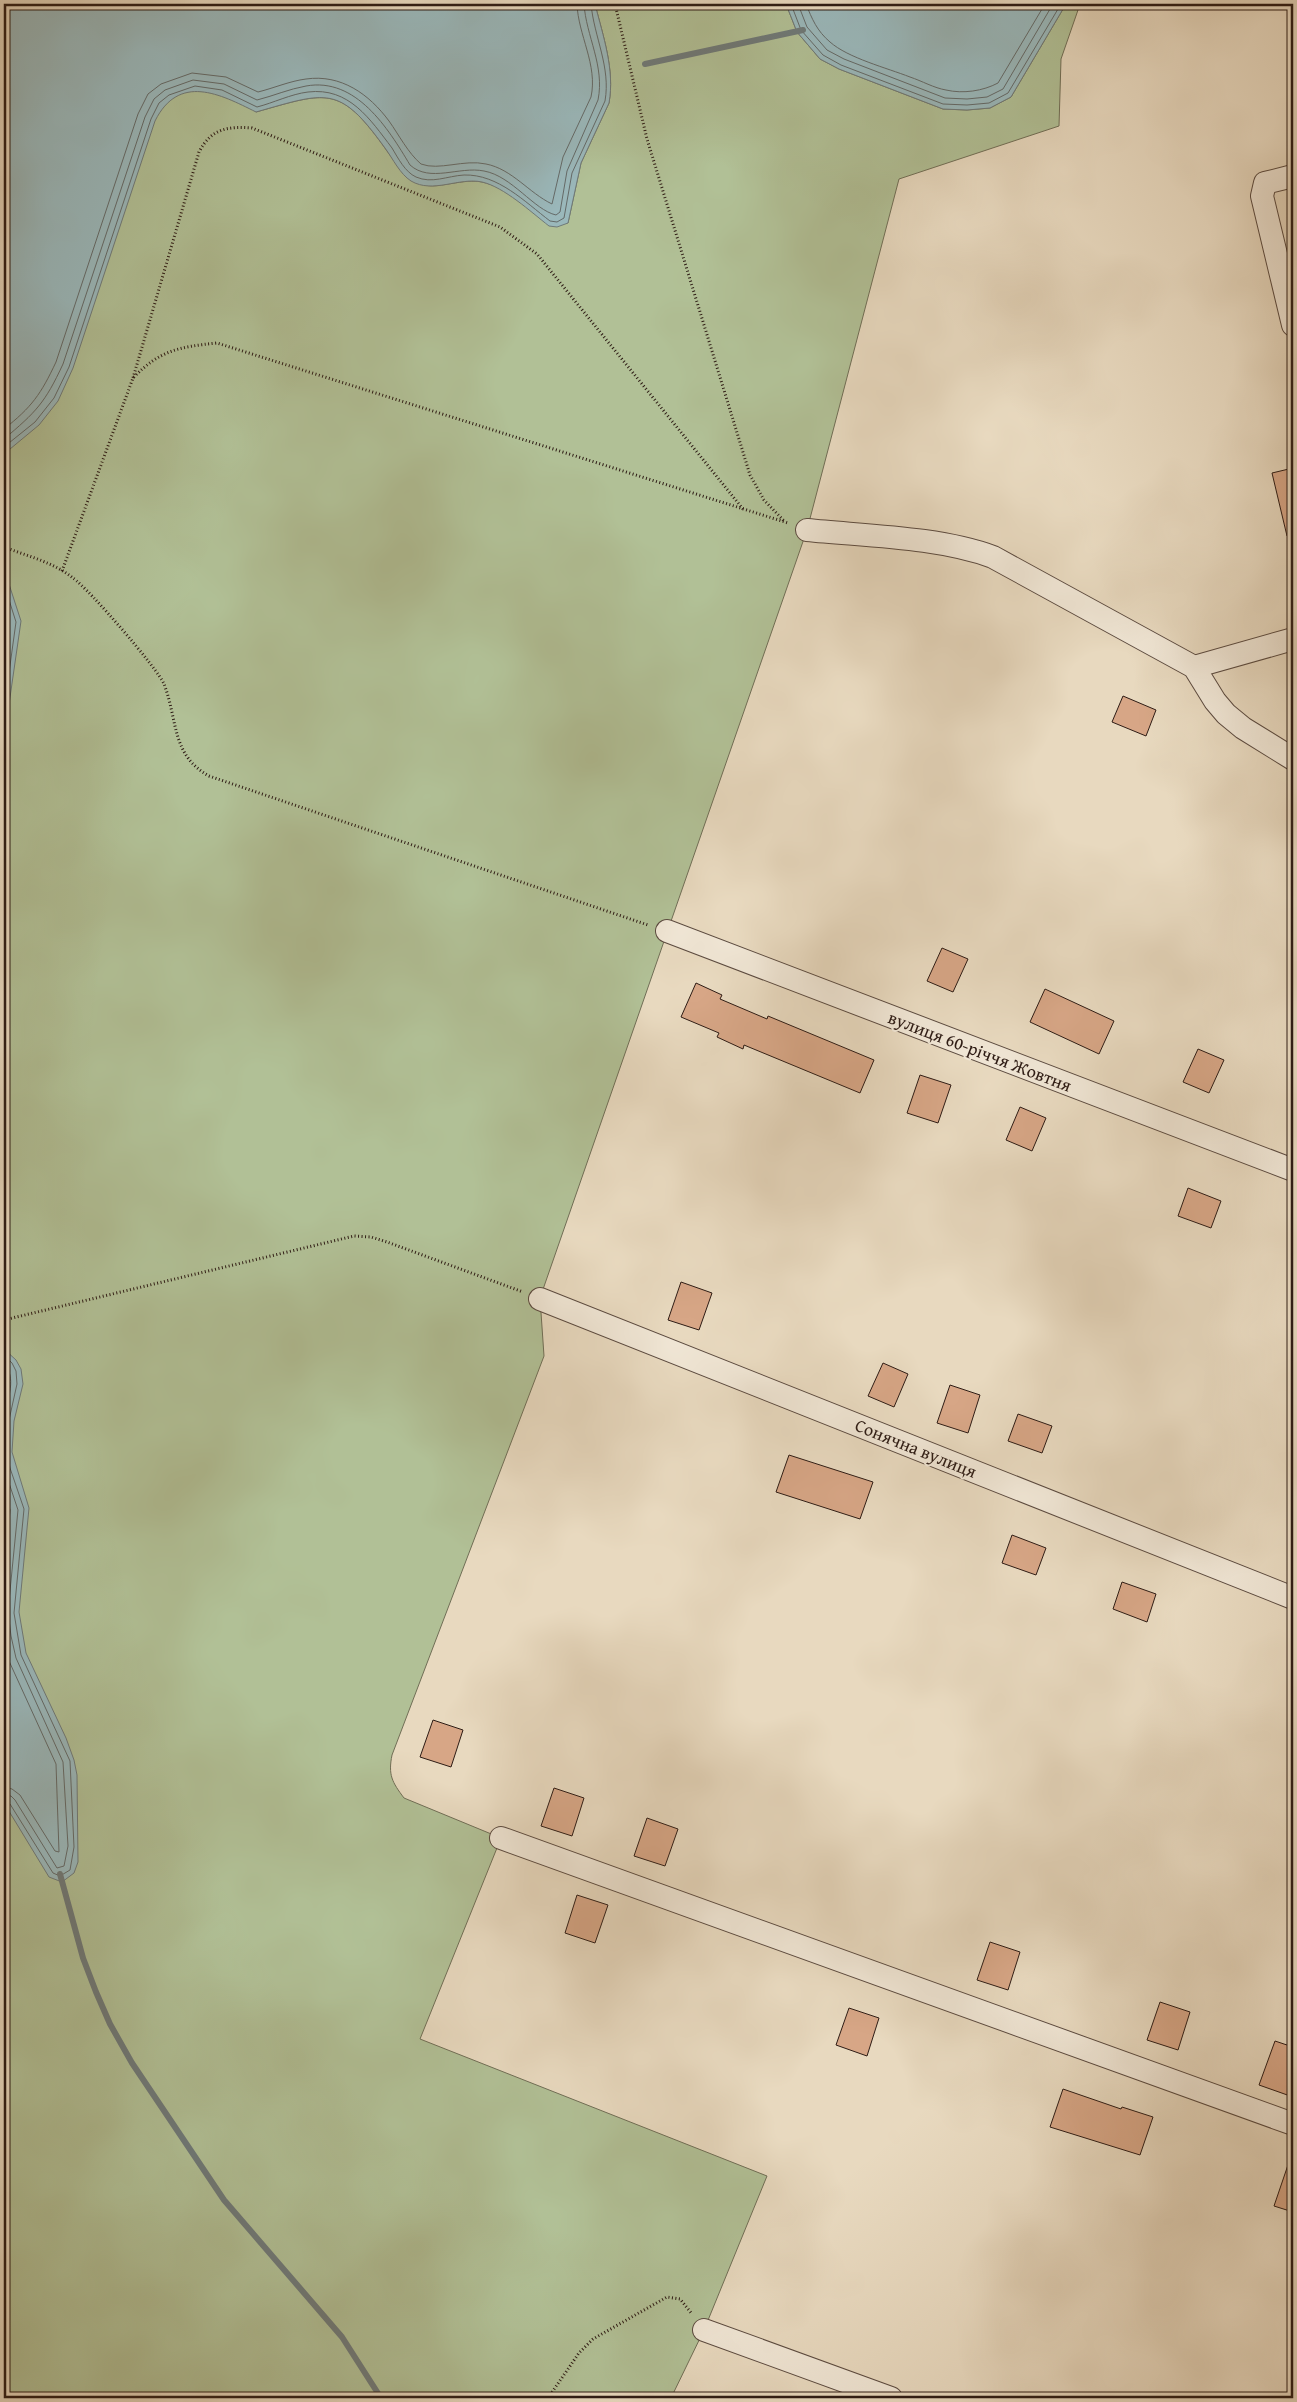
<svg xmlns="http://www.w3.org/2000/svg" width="1297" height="2402" viewBox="0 0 1297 2402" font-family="'Gentium Book Plus',serif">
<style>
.green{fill:#b1c096;stroke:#706e56}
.water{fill:#9ab8bb;stroke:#6f7a79}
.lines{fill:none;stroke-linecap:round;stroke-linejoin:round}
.shore{stroke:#646a68;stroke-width:1}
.stream{stroke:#6f7a79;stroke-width:6}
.building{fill:#d7a686;stroke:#2e1c15}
.minor-casing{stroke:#5c4b40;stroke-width:24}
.path{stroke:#2e1c15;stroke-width:3;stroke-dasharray:1 2.5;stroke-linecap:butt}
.minor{stroke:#f0e6d5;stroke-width:22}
.labels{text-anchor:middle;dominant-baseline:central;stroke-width:4;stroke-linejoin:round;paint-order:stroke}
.street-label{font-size:18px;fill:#2e1c15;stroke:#f0e6d5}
</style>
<rect width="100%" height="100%" fill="#e8d9bf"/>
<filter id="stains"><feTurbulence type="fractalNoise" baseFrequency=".004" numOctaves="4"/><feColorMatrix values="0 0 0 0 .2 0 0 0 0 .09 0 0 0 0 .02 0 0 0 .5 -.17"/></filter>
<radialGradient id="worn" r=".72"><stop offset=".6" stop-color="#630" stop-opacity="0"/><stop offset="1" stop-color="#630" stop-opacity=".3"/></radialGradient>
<path class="green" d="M4 4H146L256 112C330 91 340 85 387 151 399 167 406 178 426 185 436 189 465 178 482 182 505 187 545 211 568 223L581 163 609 103C615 70 603 36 595 4H786L797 32 820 59 839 69 943 109 967 110 990 108 1011 97 1066 4H1076L1078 10 1061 59 1059 126 899 179 807 530 540 1298 544 1356 392 1755C388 1775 392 1782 404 1798L501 1838 420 2039 767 2176 704 2330 671 2398H4Z"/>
<g class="water">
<path d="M4 4H595C603 36 615 70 609 103L581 163 568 223 557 227 549 226C531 212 504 187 482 182 459 177 433 194 411 181 400 174 393 159 385 148 339 84 327 92 256 112 220 94 179 73 155 121L73 368 58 401 39 425 4 454Z"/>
<polygon points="786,4 1066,4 1011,97 990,108 967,110 943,109 839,69 820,59 797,32"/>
<polygon points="4,577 7,578 21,621 4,739"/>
<polygon points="4,1349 16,1360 21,1369 23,1384 14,1421 12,1452 29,1508 19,1612 26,1653 66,1738 74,1760 77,1775 78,1862 74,1873 62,1882 49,1877 4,1803"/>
</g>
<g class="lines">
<g class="shore">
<polyline points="791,4 801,30 823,55 841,65 943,104 967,105 989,103 1008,93 1061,4"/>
<polyline points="798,4 807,27 827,50 844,59 945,98 967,99 987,97 1003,89 1053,4"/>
<path d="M806 4C812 19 817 31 830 42 848 58 887 68 910 77 922 81 934 88 946 90 963 94 983 91 998 83L1045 4"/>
<path d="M4 429C32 407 41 394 56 362L138 114 148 94 161 84 192 73 226 77 258 92C274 88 290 81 306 79 341 74 369 94 389 121 399 135 408 153 421 164 439 171 464 159 486 164 512 169 529 193 552 204L563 157 591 97C598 65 578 35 577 4"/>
<path d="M4 439C36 412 45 403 63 364L145 117 154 99 165 90 193 80 224 84 257 100C273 96 289 89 306 86 356 77 388 128 410 165 430 183 459 166 484 171 512 176 534 210 556 215L560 212 567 171 598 100C605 66 586 36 584 4"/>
<path d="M4 447 35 422 54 398 69 367 151 119 159 103 169 95 195 86 222 90 257 107C273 103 291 94 308 92 349 87 370 119 392 148 398 158 405 172 416 177 432 184 447 176 464 175 498 174 525 202 550 221L557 222 564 218 572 173 605 101C611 67 594 37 591 4"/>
<polyline points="4,584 16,622 4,709"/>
<polyline points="4,605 9,623 4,666"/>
<polyline points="4,1355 12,1363 16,1371 17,1384 9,1420 7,1452 10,1468 24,1509 14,1613 21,1655 70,1761 74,1847 70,1870 60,1876 53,1873 10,1804 4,1801"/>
<path d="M4 1363C17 1378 8 1398 4 1415"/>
<polyline points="4,1468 18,1510 8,1611 11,1636 16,1658 63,1762 68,1846 64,1866 57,1868 15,1800 11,1796 4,1795"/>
<polyline points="4,1488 10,1510 4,1580"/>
<polyline points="4,1635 9,1661 56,1764 59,1852 55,1851 20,1795 12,1789 4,1787"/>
</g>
<g class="stream">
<polyline points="645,64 803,30"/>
<polyline points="60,1874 83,1958 96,1992 110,2024 132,2063 224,2200 342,2337 381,2398"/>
</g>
</g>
<g class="building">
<polygon points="1293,468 1293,535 1287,536 1272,473"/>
<polygon points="1123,696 1156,710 1146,736 1112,722"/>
<polygon points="942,948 968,959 953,992 927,981"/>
<polygon points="696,983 722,995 720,999 767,1019 768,1016 874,1060 860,1093 744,1045 743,1049 717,1037 719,1033 681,1017"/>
<polygon points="1045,989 1114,1021 1099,1054 1030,1022"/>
<polygon points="1198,1049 1224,1060 1209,1093 1183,1082"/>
<polygon points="920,1075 951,1085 938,1123 907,1113"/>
<polygon points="1020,1107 1046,1118 1032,1151 1006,1140"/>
<polygon points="1188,1188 1221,1201 1211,1228 1178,1216"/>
<polygon points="681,1282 712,1293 699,1330 668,1320"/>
<polygon points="883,1363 908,1374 894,1407 868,1396"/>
<polygon points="950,1385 980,1395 968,1433 937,1423"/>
<polygon points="1018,1414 1052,1426 1042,1453 1008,1441"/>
<polygon points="789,1455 873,1482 860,1519 776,1492"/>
<polygon points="1012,1535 1046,1548 1036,1575 1002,1563"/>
<polygon points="1122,1582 1156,1594 1147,1622 1113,1609"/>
<polygon points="433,1720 463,1730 451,1767 420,1757"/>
<polygon points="554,1788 584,1798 572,1836 541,1826"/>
<polygon points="647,1818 678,1829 665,1866 634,1856"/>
<polygon points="577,1895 608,1905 595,1943 565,1933"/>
<polygon points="990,1942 1020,1952 1008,1990 977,1980"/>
<polygon points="1160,2002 1190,2012 1178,2050 1147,2040"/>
<polygon points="849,2008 879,2018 867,2056 836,2045"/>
<polygon points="1275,2041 1293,2047 1293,2097 1259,2085"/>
<polygon points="1063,2089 1121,2109 1122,2107 1153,2117 1140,2155 1050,2127"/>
<polygon points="1290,2159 1293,2159 1293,2212 1274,2206"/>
</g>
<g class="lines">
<g class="minor-casing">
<g id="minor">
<polyline points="1293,176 1265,183 1262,196 1293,325"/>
<path d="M807 530C866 536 939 537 993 557L1194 667 1215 701 1226 714 1243 728 1293 759"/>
<polyline points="1194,667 1293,639"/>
<polyline points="667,931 1293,1170"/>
<polyline points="540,1299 1293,1598"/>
<polyline points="501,1838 1293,2124"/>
<polyline points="704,2330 891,2398"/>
</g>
</g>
<g class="path">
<polyline points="615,4 647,139 750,475 764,500 785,522"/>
<path d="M133 378 199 152C211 129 227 126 252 128L500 227 537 254 743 509"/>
<path d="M4 547C27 556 53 562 73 578 88 588 158 669 164 684 178 720 171 755 209 776L648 925"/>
<path d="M62 571 133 378C160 350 179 347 217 343L788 523"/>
<polyline points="4,1320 354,1236 371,1237 387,1242 523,1292"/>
<polyline points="548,2398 579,2353 593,2339 667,2297 680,2299 692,2314"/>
</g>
<use href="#minor" class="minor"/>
</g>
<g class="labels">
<g class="street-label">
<text transform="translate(980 1051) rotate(21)">вулиця 60-річчя Жовтня</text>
<text transform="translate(916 1448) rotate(22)">Сонячна вулиця</text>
</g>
</g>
<rect width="1297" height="2402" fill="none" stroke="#e8d9bf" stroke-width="20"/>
<rect x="5" y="5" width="1287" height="2392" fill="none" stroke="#2e1c15" stroke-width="2.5"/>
<rect x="10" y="10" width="1277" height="2382" fill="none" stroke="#2e1c15"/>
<rect width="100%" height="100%" filter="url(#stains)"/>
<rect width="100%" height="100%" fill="url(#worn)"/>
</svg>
